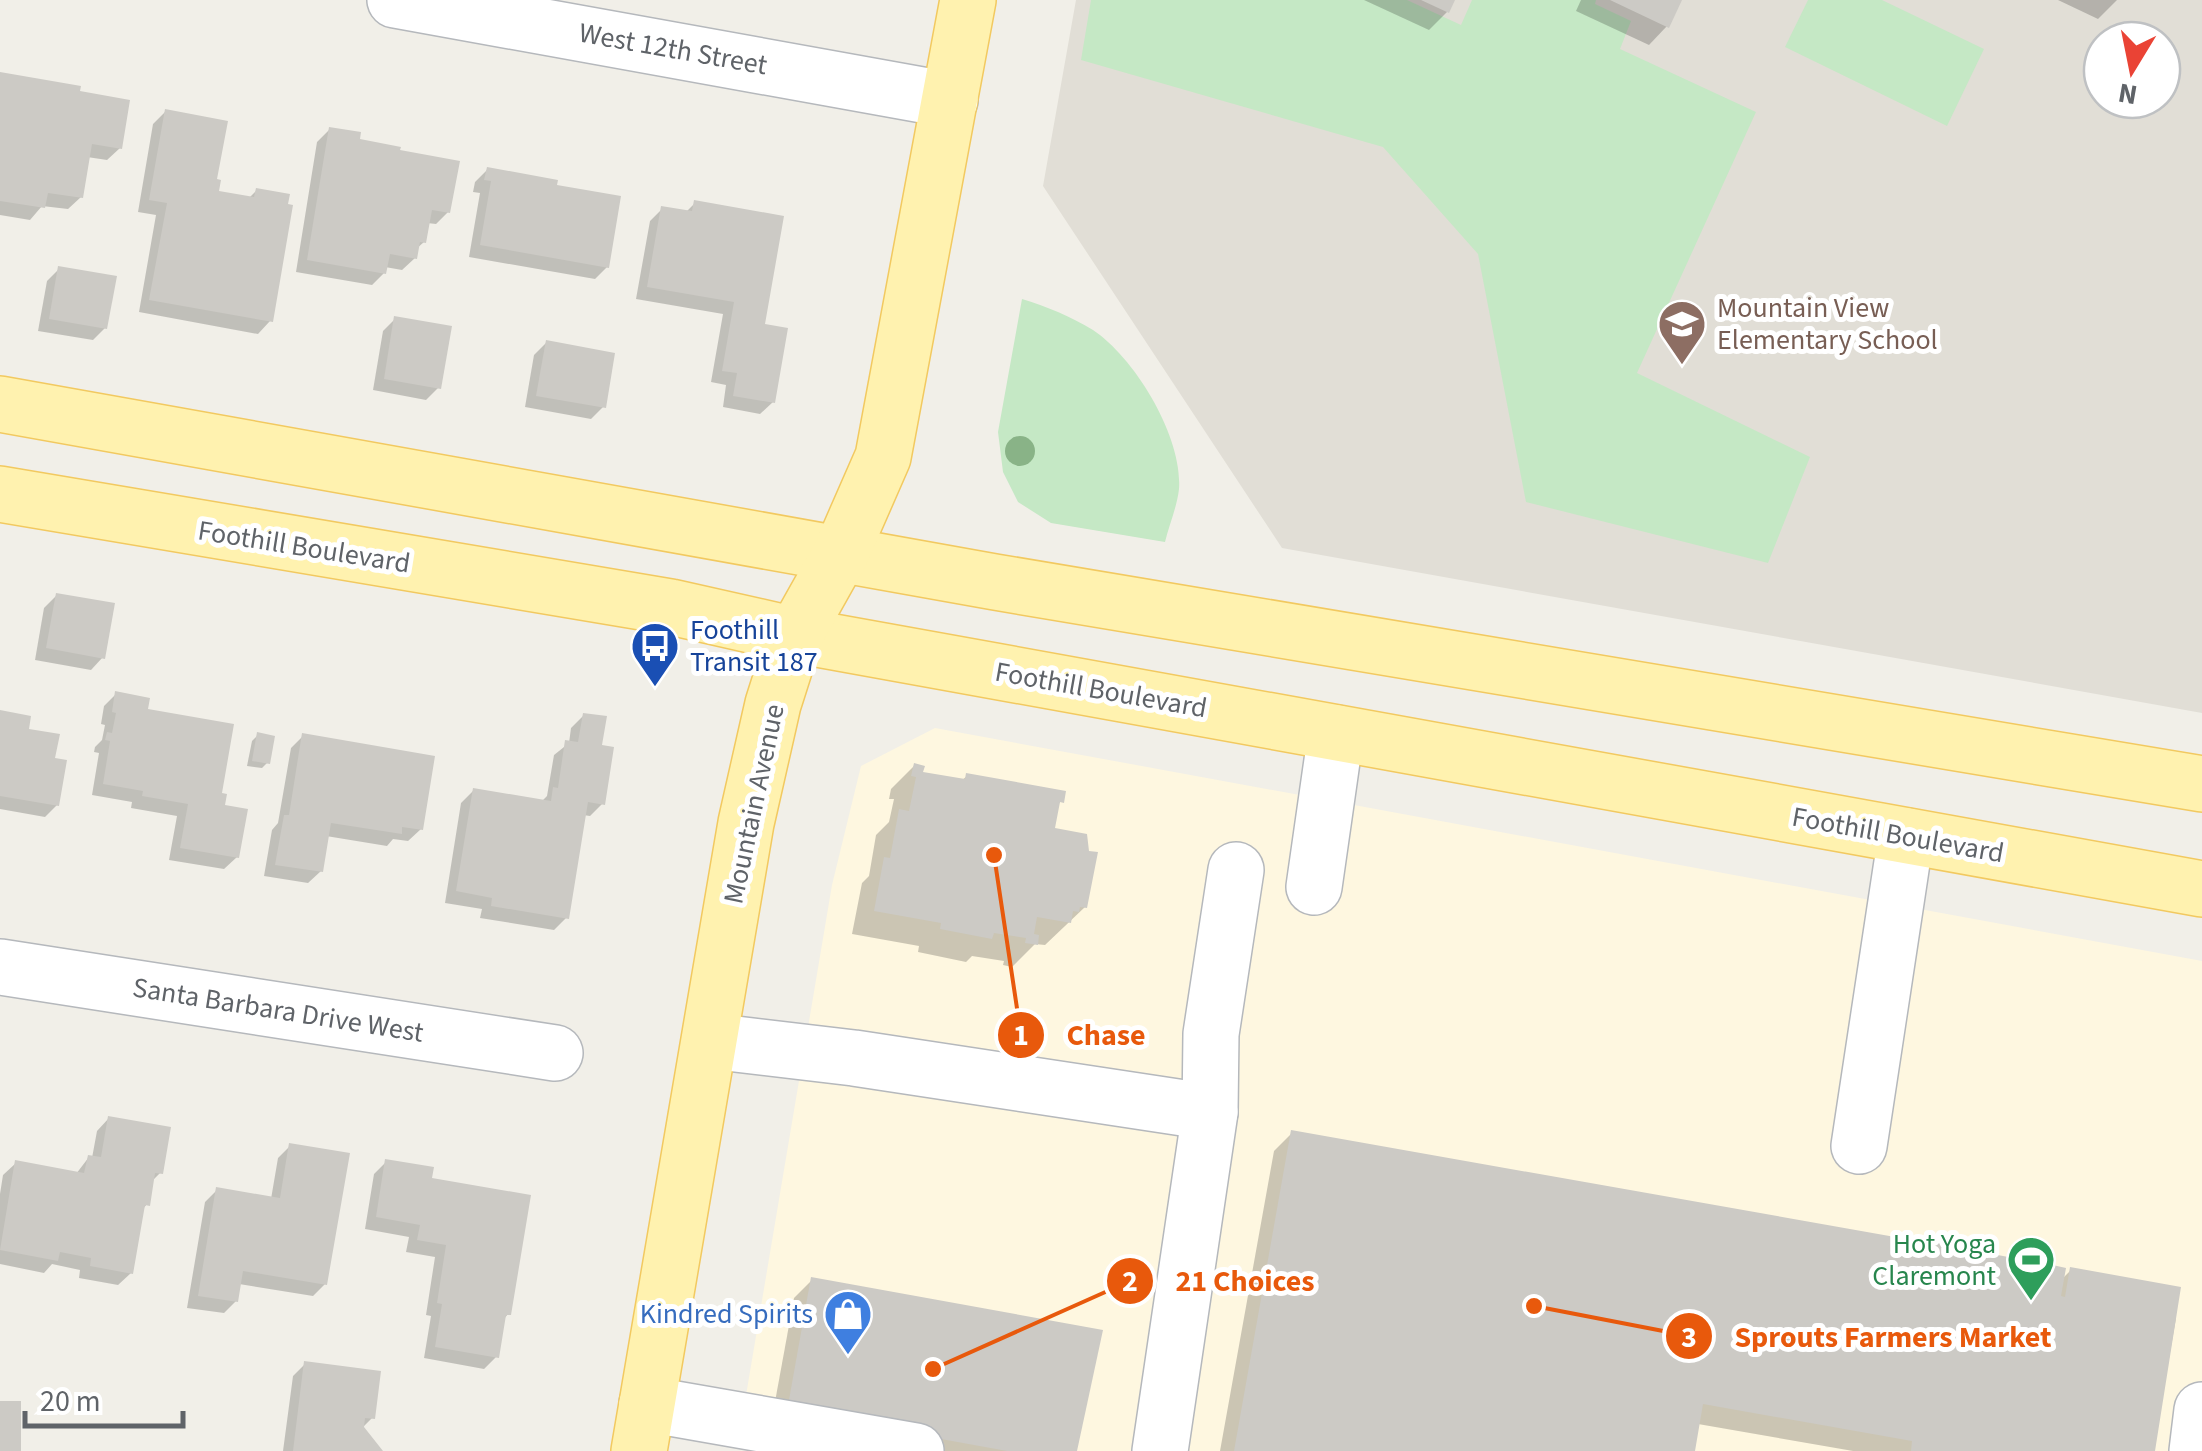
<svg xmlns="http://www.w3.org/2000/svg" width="2202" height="1451" viewBox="0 0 2202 1451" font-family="'Source Sans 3',sans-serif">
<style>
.commercial{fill:#fef7e0}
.education{fill:#e1ded6;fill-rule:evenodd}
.green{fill:#c5e8c5}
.shadow{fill:#0003}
.building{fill:#cccac5}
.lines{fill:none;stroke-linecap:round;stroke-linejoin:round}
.minor-casing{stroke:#b5b8bc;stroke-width:58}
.major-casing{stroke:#f2c960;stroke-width:58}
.minor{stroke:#fff;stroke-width:55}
.major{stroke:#fff2af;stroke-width:55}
.tree{fill:#89b387}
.labels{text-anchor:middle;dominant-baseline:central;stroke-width:10;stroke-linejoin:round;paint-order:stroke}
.street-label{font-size:28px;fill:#5f6368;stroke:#fff}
.education-label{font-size:28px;fill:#785e54;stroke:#fff;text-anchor:start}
.transit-label{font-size:28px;fill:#164399;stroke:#fff;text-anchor:start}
.leisure-label{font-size:28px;fill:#27864d;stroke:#fff;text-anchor:end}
.shop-label{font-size:28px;fill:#366cbe;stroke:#fff;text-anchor:end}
.leader{fill:none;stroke:#e8590c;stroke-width:4}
.callout-dot{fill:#e8590c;stroke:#fff;stroke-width:4}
.mark-label{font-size:30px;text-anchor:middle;font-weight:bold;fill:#fff}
.callout-label{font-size:30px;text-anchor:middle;font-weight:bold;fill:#e8590c;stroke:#fff;stroke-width:10;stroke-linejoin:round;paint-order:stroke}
</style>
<rect width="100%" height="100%" fill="#f1efe8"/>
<polygon class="commercial" points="935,728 2202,961 2202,1451 821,1451 739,1437 832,885 861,766"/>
<path class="education" d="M1076 0H2202V713L1282 548 1043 186ZM2102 40H2162V100H2102Z"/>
<g class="green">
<polygon points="1091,0 1407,0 1461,25 1472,0 1596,0 1595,4 1631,21 1620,49 1756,112 1637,373 1810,457 1768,563 1526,502 1478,254 1383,147 1081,60"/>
<polygon points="1808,0 1882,0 1984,49 1947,126 1785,47"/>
<path d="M1022 299C1048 307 1070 316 1093 330 1135 358 1183 437 1179 489 1177 507 1169 525 1165 542L1051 523 1018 502 1003 472 998 432Z"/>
</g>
<g class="shadow">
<polygon points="1364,0 1452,0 1447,12 1429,30"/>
<polygon points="1581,0 1679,0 1667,26 1649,45 1576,11"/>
<polygon points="2058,0 2117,0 2098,19"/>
<polygon points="0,75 120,148 107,160 87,157 81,197 68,209 42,206 30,220 0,215"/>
<polygon points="165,112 214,181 216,193 248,199 257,190 270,321 258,334 139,312 156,215 138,212 153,124"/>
<polygon points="330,129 357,141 448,212 436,224 427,223 424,242 416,249 415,258 402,270 385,267 384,273 372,285 296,272 317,142"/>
<polygon points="487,170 607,267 595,279 469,257 480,193 473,192 475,182"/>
<polygon points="695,203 762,326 773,402 760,414 723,407 726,385 711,382 723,314 636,299 650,221 662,209 685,213"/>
<polygon points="59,269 105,328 93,340 38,331 47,281"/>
<polygon points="395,319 439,387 426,400 373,390 383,331"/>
<polygon points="546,343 603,407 591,419 525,407 534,355"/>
<polygon points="56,596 103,657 91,670 35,660 44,608"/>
<polygon points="116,694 145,711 219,795 237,857 224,869 169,860 177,816 131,808 132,802 92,795 99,753 94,752 95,747 102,740 105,725 101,724 104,706"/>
<polygon points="0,713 26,731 52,760 57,805 45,817 0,809"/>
<polygon points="584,715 599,747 603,803 590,816 583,815 566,918 554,930 480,918 482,909 445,903 461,803 473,791 541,802 547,796 554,755 569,743 571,728"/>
<polygon points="258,735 267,763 262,768 247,766 252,741"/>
<polygon points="303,736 421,829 408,841 393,839 387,846 326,836 321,871 308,883 264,876 272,830 278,823 291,748"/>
<polygon points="914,766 920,774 961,781 967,776 1061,801 1057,806 1053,830 1085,907 1045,945 1035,944 1012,967 1003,965 1004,961 972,956 966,962 918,952 919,946 852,934 862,883 869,876 876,835 889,822 894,799 889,799 891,789"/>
<polygon points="109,1118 160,1173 151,1182 147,1204 142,1210 131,1273 118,1285 79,1278 80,1270 52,1264 44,1273 0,1264 0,1194 3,1175 16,1163 76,1174 89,1157 92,1158 97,1131"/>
<polygon points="1292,1133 2062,1279 2071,1270 2176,1318 2153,1451 1853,1451 1698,1424 1693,1451 1220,1451 1274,1151"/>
<polygon points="290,1146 325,1284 313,1296 239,1284 236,1301 224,1313 187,1308 205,1202 217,1190 271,1199 278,1158"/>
<polygon points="386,1162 429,1180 508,1314 503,1320 496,1357 484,1369 424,1358 431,1316 426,1315 435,1257 406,1252 409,1237 365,1229 374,1174"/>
<polygon points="812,1280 1075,1451 892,1451 770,1429 794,1298"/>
<polygon points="305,1364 372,1418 362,1428 380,1451 283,1451 293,1376"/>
</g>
<g class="building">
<polygon points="1421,0 1455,0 1449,13"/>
<polygon points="1610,0 1682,0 1669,28"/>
<polygon points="0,72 81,86 80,91 130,100 122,149 92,144 83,198 48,193 45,208 0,201"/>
<polygon points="165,109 228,121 217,179 221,180 219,191 254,197 256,188 290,194 288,204 293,205 273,322 149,300 167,203 149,200"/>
<polygon points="329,127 361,132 360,139 401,147 400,150 460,161 450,213 432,210 426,243 420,242 417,259 390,254 386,274 307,260"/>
<polygon points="487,167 558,180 557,185 621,196 609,268 480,245 491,181 484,180"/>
<polygon points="694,200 784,216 765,324 788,328 775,403 733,396 737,373 722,371 734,302 647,287 661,206 692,211"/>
<polygon points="58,266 117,276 107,329 49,319"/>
<polygon points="394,316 452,326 441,389 384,379"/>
<polygon points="546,340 615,353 606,408 536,396"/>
<polygon points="56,593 115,603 105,659 46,648"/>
<polygon points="115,691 150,698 148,709 234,724 222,793 227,794 225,805 248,809 239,858 180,848 188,804 142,796 143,791 103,784 110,741 105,740 107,732 112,733 116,713 112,712"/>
<polygon points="0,710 31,716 29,729 60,734 55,758 67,760 59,806 0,796"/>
<polygon points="583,713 607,716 602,745 614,747 605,805 588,802 569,919 491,906 492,898 456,891 473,788 551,801 553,787 558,788 565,740 578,742"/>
<polygon points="257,732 275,736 270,764 252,761"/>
<polygon points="302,733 435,756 423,830 402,827 402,834 331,823 323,872 275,865 284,815 289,815"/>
<polygon points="914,763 925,766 923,772 965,779 966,773 1066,791 1064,803 1060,802 1055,828 1087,834 1089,851 1098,852 1087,908 1080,907 1079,912 1073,911 1071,923 1037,917 1034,934 1039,935 1038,945 1025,943 1026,938 994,933 992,939 940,929 941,923 874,911 884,857 890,858 899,809 909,811 916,777 911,776"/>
<polygon points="108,1116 171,1127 163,1174 155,1173 150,1206 145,1205 133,1274 90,1266 91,1258 60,1252 58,1261 0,1250 15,1160 84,1173 88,1155 101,1157"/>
<polygon points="1291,1130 1912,1240 1913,1237 1940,1242 1940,1244 2024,1260 2025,1257 2048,1261 2048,1264 2066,1268 2061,1296 2065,1297 2070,1267 2181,1287 2155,1451 1911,1451 1912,1441 1703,1404 1695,1451 1234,1451"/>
<polygon points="289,1143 350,1153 327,1285 243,1271 238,1302 198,1296 216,1187 280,1198"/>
<polygon points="385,1159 434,1167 432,1178 531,1195 511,1315 506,1315 499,1358 435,1347 442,1304 437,1303 446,1245 417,1240 420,1225 376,1217"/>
<polygon points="811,1277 1103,1330 1077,1451 1007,1451 787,1411"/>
<polygon points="304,1361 381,1371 375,1419 365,1418 364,1427 383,1451 293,1451"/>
<rect x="0" y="1401" width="21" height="50"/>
</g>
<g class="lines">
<g class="minor-casing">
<g id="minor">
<polyline points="395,0 950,100"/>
<polyline points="1314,887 1336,733"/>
<polyline points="0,967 555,1053"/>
<polyline points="710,1041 854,1058 1210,1112"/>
<polyline points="1859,1146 1906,836"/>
<polyline points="647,1404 916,1451"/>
<polyline points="1160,1451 1210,1112 1211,1034 1236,870"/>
<polyline points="2197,1451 2202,1410"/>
</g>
</g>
<g class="major-casing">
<g id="major">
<polyline points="0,404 995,582 2202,784"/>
<polyline points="0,494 671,607 795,635 2202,889"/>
<polyline points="639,1451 746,823 773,704 795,635 841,553 883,457 968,0"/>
</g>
</g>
<use href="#minor" class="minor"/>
<use href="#major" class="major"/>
</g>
<circle class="tree" cx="1020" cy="451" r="15"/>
<defs>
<g id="school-pin" transform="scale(2.5)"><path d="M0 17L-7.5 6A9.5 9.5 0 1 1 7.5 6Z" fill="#8d6e63" stroke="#fff"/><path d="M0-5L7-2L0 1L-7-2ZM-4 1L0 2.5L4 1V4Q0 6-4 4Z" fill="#fff"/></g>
<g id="bus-pin" transform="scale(2.5)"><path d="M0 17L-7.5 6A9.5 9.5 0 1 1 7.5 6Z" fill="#1a4fb4" stroke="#fff"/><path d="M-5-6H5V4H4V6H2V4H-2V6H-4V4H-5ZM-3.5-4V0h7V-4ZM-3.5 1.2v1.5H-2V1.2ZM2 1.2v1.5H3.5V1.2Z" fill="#fff"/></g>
<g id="stadium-pin" transform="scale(2.5)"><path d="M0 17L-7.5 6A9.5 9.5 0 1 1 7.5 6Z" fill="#2e9e5b" stroke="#fff"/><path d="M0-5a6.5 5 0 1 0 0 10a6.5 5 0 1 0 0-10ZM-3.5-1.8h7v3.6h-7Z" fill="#fff"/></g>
<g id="shop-pin" transform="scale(2.5)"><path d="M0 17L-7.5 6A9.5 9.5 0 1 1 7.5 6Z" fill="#3f7fe0" stroke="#fff"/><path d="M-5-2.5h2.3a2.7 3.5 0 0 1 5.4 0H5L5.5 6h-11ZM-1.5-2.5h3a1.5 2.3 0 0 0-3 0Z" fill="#fff"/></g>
</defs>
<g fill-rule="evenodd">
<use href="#school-pin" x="1682" y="324"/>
<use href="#bus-pin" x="655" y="646"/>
<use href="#stadium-pin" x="2031" y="1260"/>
<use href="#shop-pin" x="848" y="1314"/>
</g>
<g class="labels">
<g class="street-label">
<text transform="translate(673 49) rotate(10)">West 12th Street</text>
<text transform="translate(304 547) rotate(9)">Foothill Boulevard</text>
<text transform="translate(1101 690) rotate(10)">Foothill Boulevard</text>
<text transform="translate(754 804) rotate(-78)">Mountain Avenue</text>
<text transform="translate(1898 835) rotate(10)">Foothill Boulevard</text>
<text transform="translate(278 1010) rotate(9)">Santa Barbara Drive West</text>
</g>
<g class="education-label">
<text x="1717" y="308">Mountain View<tspan x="1717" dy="32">Elementary School</tspan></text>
</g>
<g class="transit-label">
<text x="690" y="630">Foothill<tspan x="690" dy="32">Transit 187</tspan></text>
</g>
<g class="leisure-label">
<text x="1996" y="1244">Hot Yoga<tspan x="1996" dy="32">Claremont</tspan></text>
</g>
<g class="shop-label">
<text x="813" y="1314">Kindred Spirits</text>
</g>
</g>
<path class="leader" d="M994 855L1021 1035M933 1369L1130 1281M1534 1306L1689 1336"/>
<g class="callout-dot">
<circle cx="994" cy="855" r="10"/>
<circle cx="933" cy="1369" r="10"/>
<circle cx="1534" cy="1306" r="10"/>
<circle cx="1021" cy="1035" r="25"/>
<circle cx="1130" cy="1281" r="25"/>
<circle cx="1689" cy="1336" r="25"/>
</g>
<g class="mark-label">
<text x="1021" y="1045">1</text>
<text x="1130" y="1291">2</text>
<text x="1689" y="1347">3</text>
</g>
<g class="callout-label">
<text x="1106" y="1045">Chase</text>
<text x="1245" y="1291">21 Choices</text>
<text x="1893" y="1347">Sprouts Farmers Market</text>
</g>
<g transform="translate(2132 70) rotate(190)"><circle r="48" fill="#ffffff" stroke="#bfc1c3" stroke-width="2.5"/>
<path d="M0-8L18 38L0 25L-18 38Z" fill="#ea4335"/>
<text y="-15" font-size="28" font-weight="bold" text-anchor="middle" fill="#5f6368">N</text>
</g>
<path d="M25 1411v15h158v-15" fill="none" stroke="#5f6368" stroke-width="5"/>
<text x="40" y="1411" font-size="30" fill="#5f6368" stroke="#ffffff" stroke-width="8" paint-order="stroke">20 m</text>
</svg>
